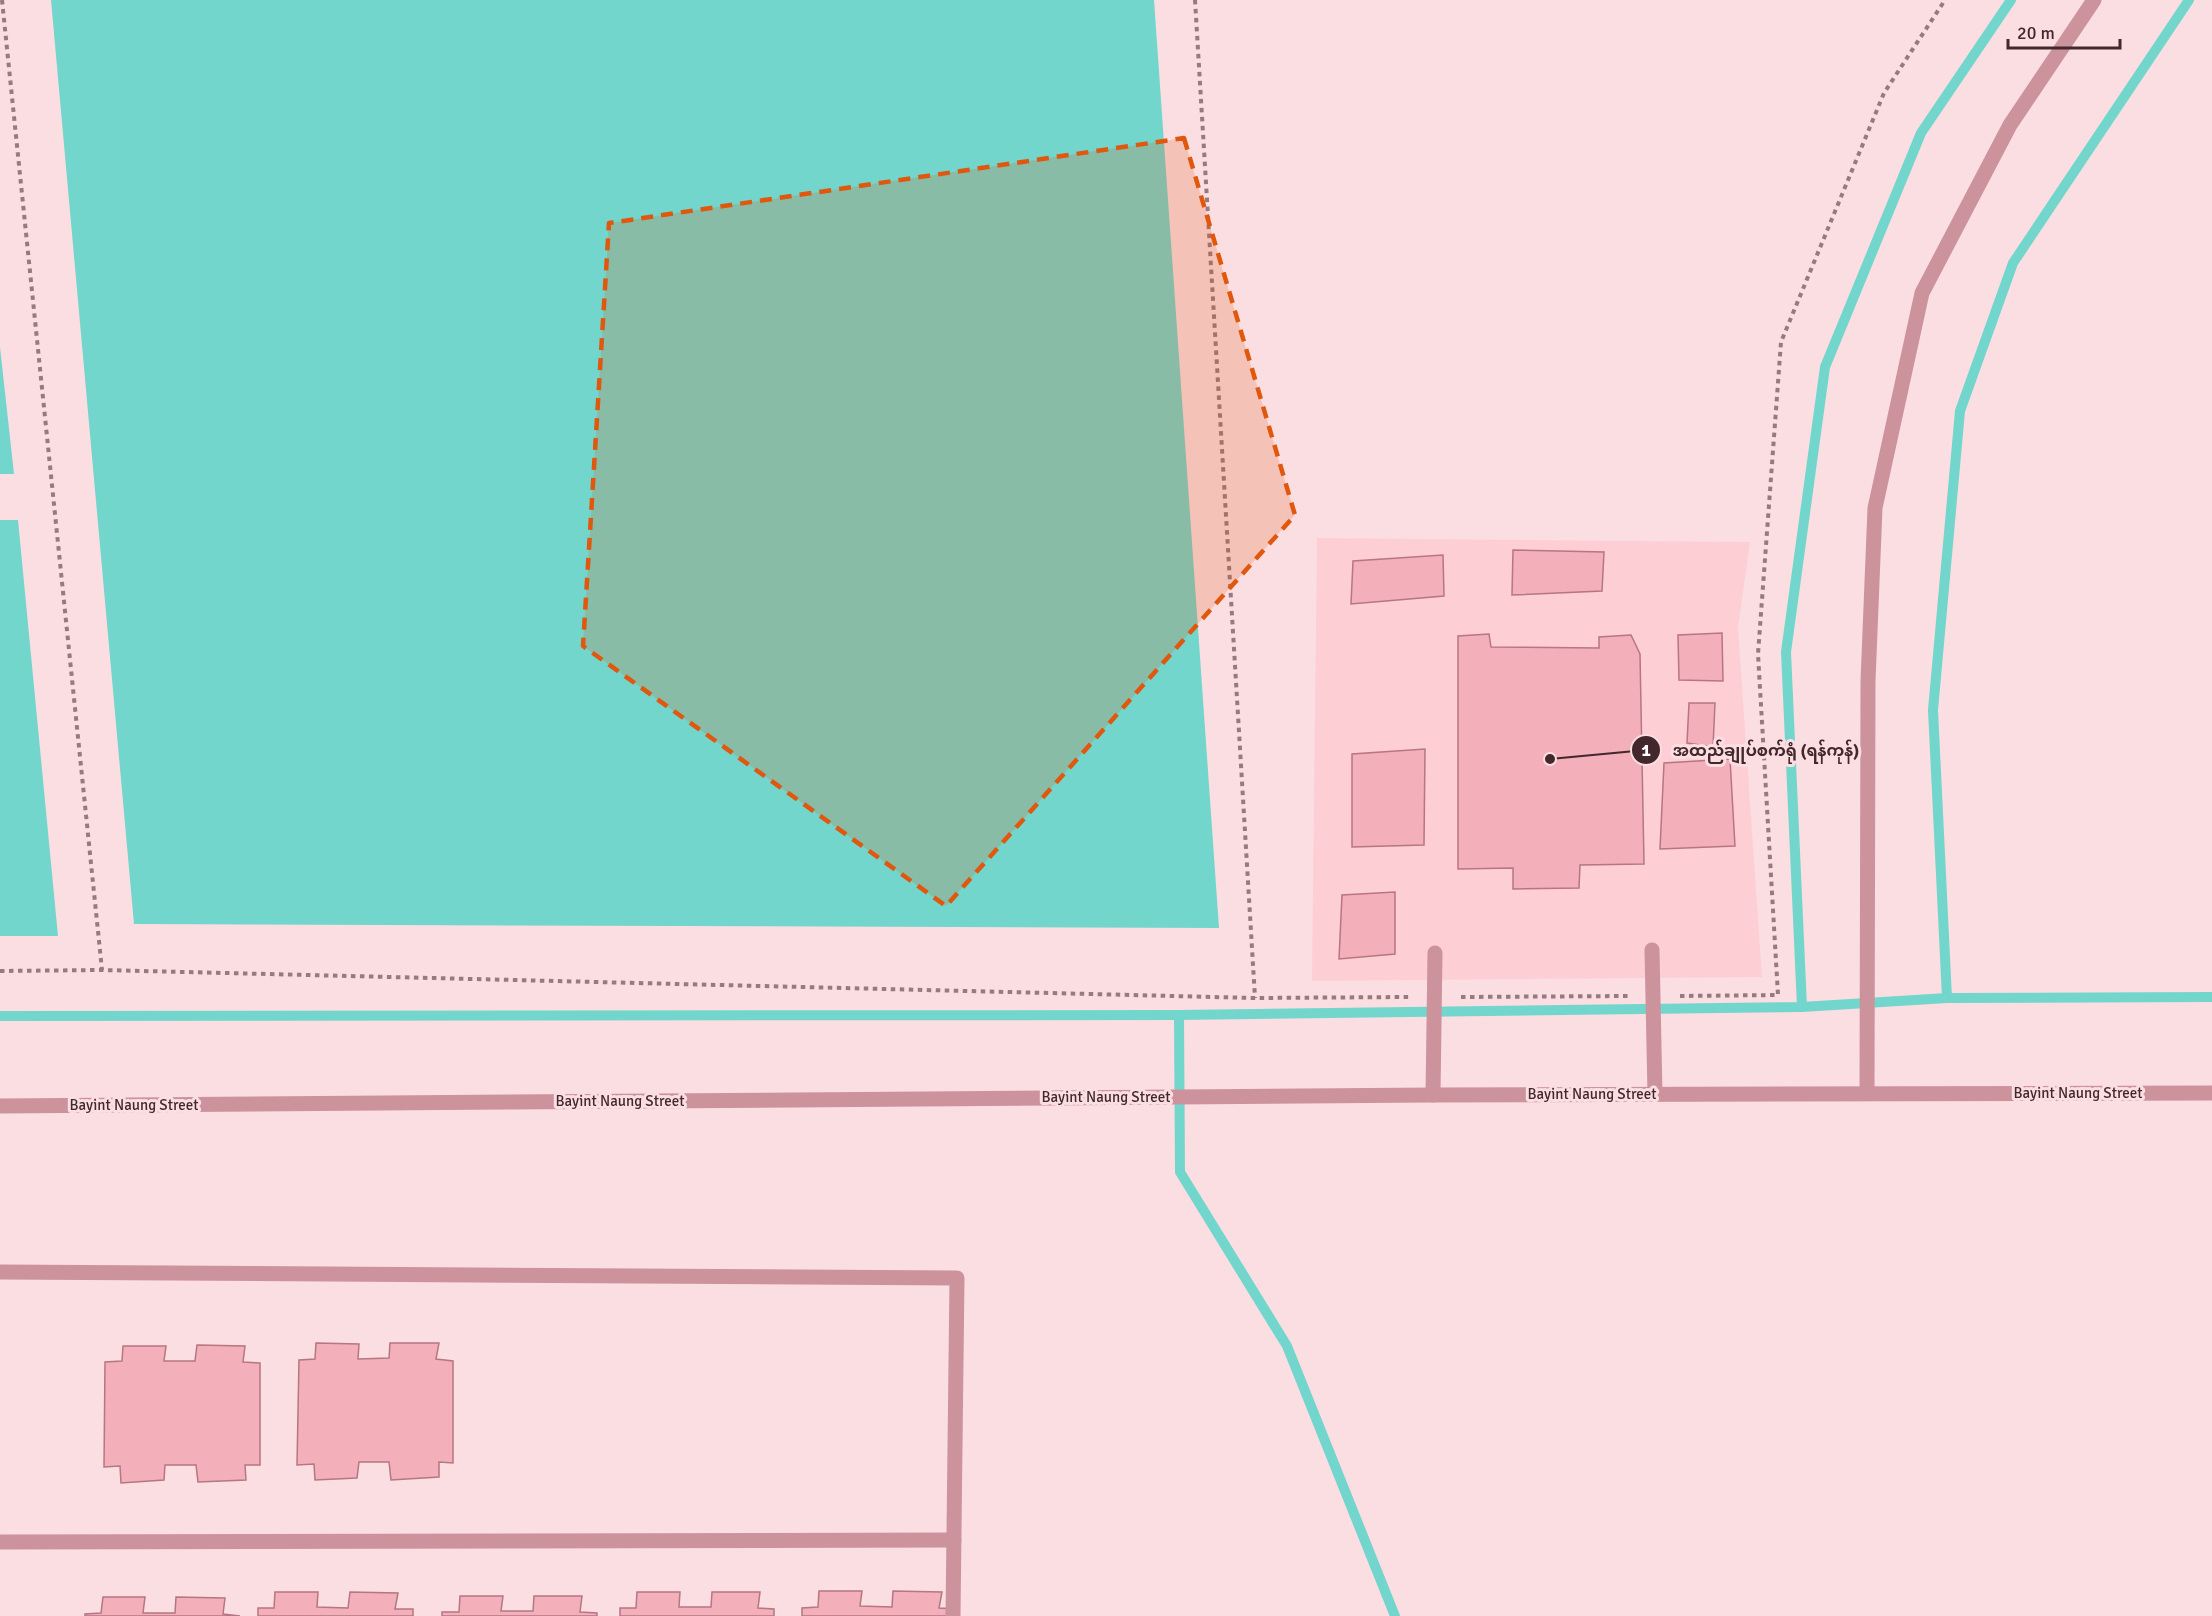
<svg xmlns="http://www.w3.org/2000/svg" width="2212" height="1616" viewBox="0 0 2212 1616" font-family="Signika,'Noto Sans Myanmar',sans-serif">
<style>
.built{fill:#feced5}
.water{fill:#72d6cd}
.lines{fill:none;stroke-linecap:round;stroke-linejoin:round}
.stream{stroke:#72d6cd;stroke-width:10}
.building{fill:#f3afba;stroke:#b67682;stroke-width:1.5}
.path{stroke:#957a7e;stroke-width:4;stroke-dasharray:4.5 4.5;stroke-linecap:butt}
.minor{stroke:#cc939d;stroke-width:15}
.marked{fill:#e0570e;fill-opacity:0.2;stroke:#e0570e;stroke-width:4.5;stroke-dasharray:12 8;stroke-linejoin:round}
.labels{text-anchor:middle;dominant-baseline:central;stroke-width:6;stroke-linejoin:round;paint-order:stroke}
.street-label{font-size:15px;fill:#42282c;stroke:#fbdee2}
.leader{fill:none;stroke:#42282c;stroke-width:2}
.callout-dot{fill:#42282c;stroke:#fbdee2;stroke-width:2}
.mark-label{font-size:18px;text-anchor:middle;font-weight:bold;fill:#fff}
.callout-label{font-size:16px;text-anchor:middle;font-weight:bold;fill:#42282c;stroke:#fbdee2;stroke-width:6;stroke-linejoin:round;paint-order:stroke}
</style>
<rect width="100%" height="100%" fill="#fbdee2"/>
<polygon class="built" points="1317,538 1750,542 1738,628 1762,977 1312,981"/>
<g class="water">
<polygon points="51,0 1154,0 1219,928 134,924"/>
<polygon points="0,347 14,474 0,474"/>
<polygon points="0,520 18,520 58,936 0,936"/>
</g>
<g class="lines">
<g class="stream">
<polyline points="1947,998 1933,710 1960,411 2013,263 2189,0"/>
<polyline points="1802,1007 1786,652 1825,367 1921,133 2011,0"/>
<polyline points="1179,1015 1180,1172 1287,1346 1395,1616"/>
<polyline points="0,1016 1179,1015 1802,1007 1947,998 2212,997"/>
</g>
</g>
<g class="building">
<polygon points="1513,550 1604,552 1602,591 1512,595"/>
<polygon points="1443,555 1444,596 1351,604 1353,561"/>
<polygon points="1722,633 1723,681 1679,680 1678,635"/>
<polygon points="1489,634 1491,647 1599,648 1599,637 1631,635 1640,654 1644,864 1580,865 1579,888 1513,889 1513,868 1458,869 1458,636"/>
<polygon points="1689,703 1715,703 1713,747 1687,743"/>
<polygon points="1425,749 1424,845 1352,847 1352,754"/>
<polygon points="1730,759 1735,846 1660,849 1664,763"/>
<polygon points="1395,892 1395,954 1339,959 1342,895"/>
<polygon points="316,1343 359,1344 358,1359 389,1358 390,1343 439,1343 436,1359 453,1361 453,1463 439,1462 439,1477 391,1480 389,1462 359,1462 357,1478 315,1480 314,1464 297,1465 299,1360 315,1359"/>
<polygon points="197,1345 245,1346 243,1362 260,1363 260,1465 245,1465 246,1480 198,1482 196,1465 165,1465 164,1480 121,1483 120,1466 104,1467 105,1362 122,1361 123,1346 166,1346 164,1361 195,1361"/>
<polygon points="819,1591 862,1591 860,1606 892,1607 893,1591 942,1592 939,1608 957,1609 957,1616 802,1616 802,1608 818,1607"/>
<polygon points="275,1592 318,1592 317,1607 348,1608 350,1592 398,1593 395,1609 413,1609 413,1616 258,1616 258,1608 274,1608"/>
<polygon points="637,1592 680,1592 679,1607 711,1607 712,1592 760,1592 758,1608 774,1609 774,1616 620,1616 620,1608 636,1608"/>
<polygon points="460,1596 503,1596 501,1611 533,1611 534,1596 582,1596 580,1612 597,1613 597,1616 442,1616 442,1612 459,1612"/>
<polygon points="103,1597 145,1597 143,1613 175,1613 176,1597 225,1598 223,1614 240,1616 85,1616 85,1614 101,1613"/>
</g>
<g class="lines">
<g class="path">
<polyline points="2,0 102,970"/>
<polyline points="1195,0 1255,998"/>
<polyline points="0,971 102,970 1255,998 1409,997"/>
<polyline points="1680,996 1778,995 1758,654 1781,342 1884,93 1945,0"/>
<polyline points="1461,997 1628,996"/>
</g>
<g class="minor">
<polyline points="1652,950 1655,1094"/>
<polyline points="1867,1093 1868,681 1875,508 1922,293 2010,125 2094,0"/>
<polyline points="1433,1095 1435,953"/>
<polyline points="0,1106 1433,1095 2212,1093"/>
<polyline points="0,1272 957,1278 953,1616"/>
<polyline points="0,1542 954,1540"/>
</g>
</g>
<path class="marked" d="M1184 138 1295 515 946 906 583 646 609 223Z"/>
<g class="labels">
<g class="street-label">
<text x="2078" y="1093">Bayint Naung Street</text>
<text x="1592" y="1094">Bayint Naung Street</text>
<text x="1106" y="1097">Bayint Naung Street</text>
<text x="620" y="1101">Bayint Naung Street</text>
<text x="134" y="1105">Bayint Naung Street</text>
</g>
</g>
<path class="leader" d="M1550 759L1646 750"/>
<g class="callout-dot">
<circle cx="1550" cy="759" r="6"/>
<circle cx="1646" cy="750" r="15"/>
</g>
<g class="mark-label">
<text x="1646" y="756">1</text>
</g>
<g class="callout-label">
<text x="1766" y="756">အထည်ချုပ်စက်ရုံ (ရန်ကုန်)</text>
</g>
<path d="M2008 39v9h112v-9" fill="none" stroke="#42282c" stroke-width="3"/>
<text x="2017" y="39" font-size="18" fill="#42282c" stroke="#fbdee2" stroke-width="4.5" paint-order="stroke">20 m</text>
</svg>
